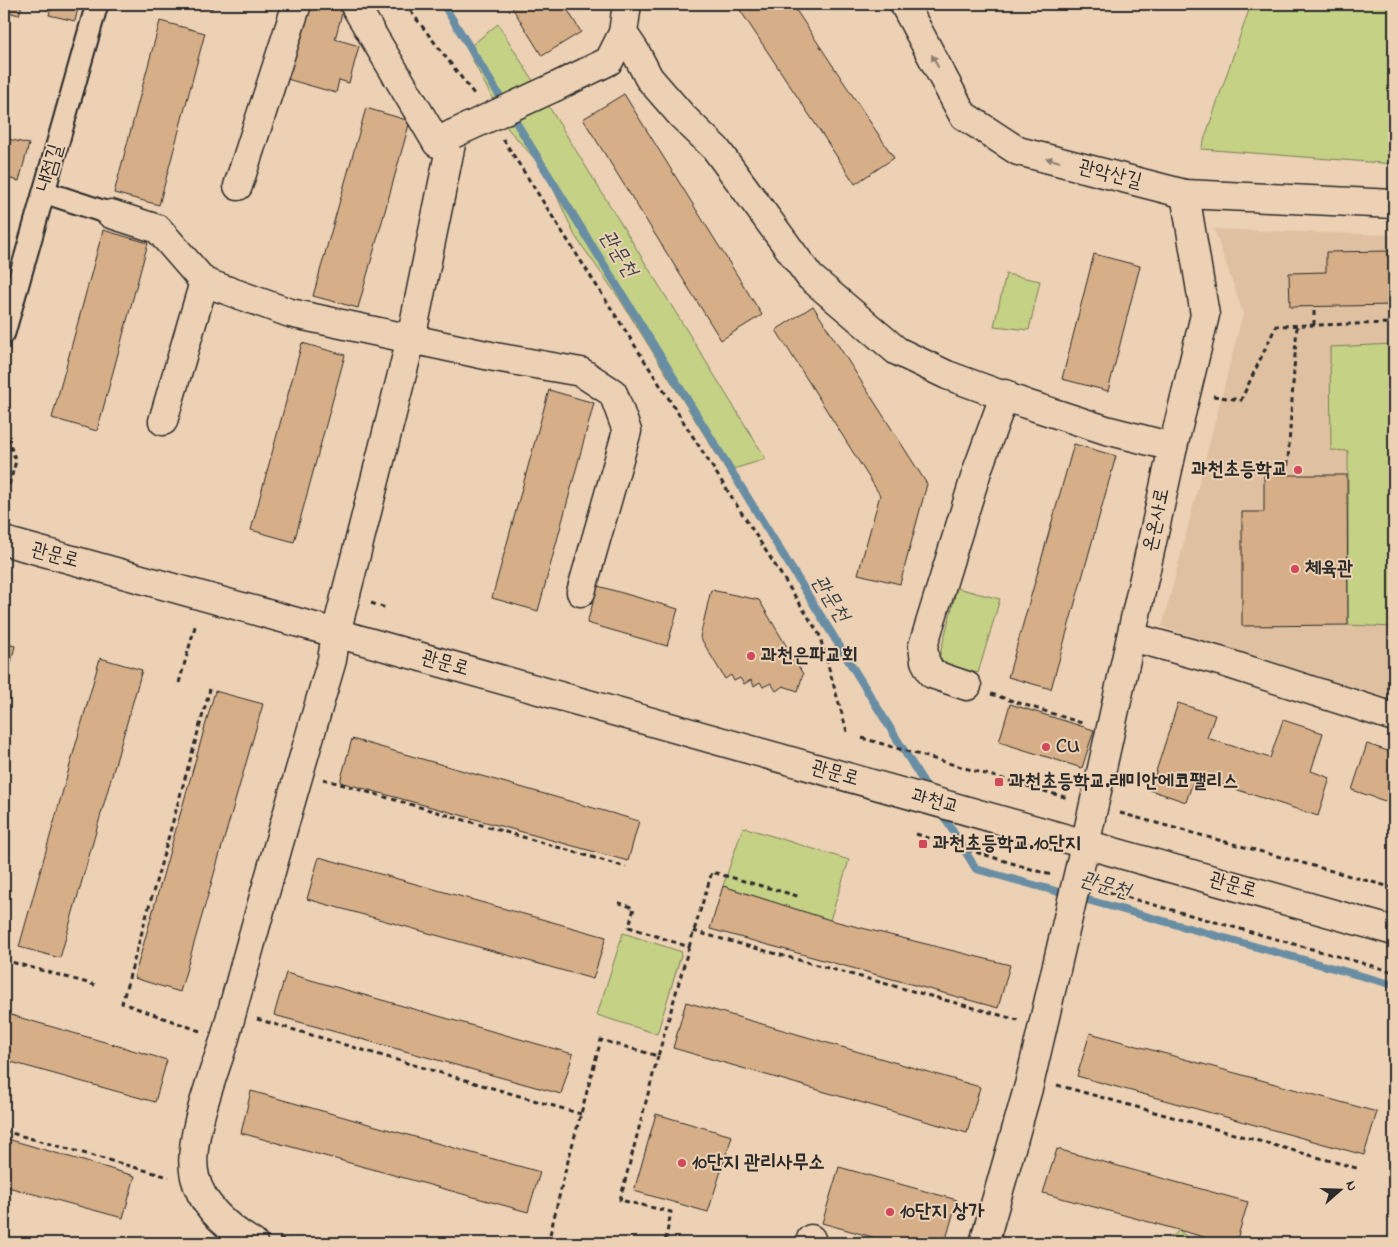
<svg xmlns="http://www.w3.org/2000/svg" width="1398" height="1247" viewBox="0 0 1398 1247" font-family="'Indie Flower','Poor Story',sans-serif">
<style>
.built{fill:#dfc1a2}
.green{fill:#c5d185;stroke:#787e58}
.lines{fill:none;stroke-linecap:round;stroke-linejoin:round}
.stream{stroke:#698ea4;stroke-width:8}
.building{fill:#d6af88;stroke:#2b2b2b}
.pedestrian-casing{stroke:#2b2b2b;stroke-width:25}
.minor-casing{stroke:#2b2b2b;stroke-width:31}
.tertiary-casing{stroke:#2b2b2b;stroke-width:31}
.path{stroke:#2b2b2b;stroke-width:3;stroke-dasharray:5 4;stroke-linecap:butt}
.pedestrian{stroke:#edd1b4;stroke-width:21}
.minor{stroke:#edd1b4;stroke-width:28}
.tertiary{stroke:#edd1b4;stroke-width:28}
.minor-bridge-casing{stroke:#2b2b2b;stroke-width:31;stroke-linecap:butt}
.minor-bridge{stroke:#edd1b4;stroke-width:28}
.oneway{fill:#8c7e70}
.poi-dot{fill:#d1495b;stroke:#edd1b4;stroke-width:2}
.labels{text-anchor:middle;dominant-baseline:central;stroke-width:4;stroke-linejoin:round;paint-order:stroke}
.street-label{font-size:20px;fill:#2b2b2b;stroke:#edd1b4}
.poi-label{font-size:20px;font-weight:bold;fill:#2b2b2b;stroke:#edd1b4;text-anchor:start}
.water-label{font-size:21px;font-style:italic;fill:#3b4449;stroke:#edd1b4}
</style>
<rect width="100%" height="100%" fill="#edd1b4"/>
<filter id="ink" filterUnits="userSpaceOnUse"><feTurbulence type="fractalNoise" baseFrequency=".02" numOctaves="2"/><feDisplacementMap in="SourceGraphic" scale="10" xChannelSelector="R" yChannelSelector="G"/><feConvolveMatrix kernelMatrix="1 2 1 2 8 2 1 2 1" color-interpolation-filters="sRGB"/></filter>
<g filter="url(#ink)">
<polygon class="built" points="1214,229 1394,235 1394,700 1162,627 1243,313"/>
<g class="green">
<polygon points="1251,4 1394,4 1394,164 1201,149"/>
<polygon points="498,24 766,459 727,471 619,298 575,236 545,170 508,129 467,49"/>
<polygon points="1006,274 1040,281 1029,330 994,326"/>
<polygon points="1394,344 1394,627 1348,625 1348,451 1331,450 1330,347"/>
<polygon points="957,588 1000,599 978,673 938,662"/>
<polygon points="743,827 849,860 830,920 723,886"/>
<polygon points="623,933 682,952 657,1034 597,1015"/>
<polygon points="1179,1230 1194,1243 1167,1243"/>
</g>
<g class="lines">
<g class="stream">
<polyline points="443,4 929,791"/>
<polyline points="941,812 976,869 1394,985"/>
</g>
</g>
<g class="building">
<polygon points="4,4 25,4 25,5 22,5 19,15 4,11"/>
<polygon points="52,4 79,4 75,21 49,15"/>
<polygon points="195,4 213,4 212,9"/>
<polygon points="306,4 334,4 344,6 335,39 359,46 349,83 339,80 336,93 280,77"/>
<polygon points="510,4 564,4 581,32 542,56"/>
<polygon points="736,4 792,4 894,158 855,184"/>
<polygon points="160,21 205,33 159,205 114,193"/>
<polygon points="624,94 762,315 721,340 583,119"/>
<polygon points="366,108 410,121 358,308 313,296"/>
<polygon points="4,138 29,144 19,181 4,177"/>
<polygon points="103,230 148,243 97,431 52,418"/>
<polygon points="1390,251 1390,263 1394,263 1394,305 1290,307 1289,273 1326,272 1326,252"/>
<polygon points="1094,254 1140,266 1108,391 1062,379"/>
<polygon points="813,306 927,484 900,584 858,574 880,495 776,330"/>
<polygon points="302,343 345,355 294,542 251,530"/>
<polygon points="549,390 594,403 538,611 492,598"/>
<polygon points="1074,444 1116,456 1051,689 1008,677"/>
<polygon points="1264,475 1347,475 1348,625 1242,626 1242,512 1264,512"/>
<polygon points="598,586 678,609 667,646 587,623"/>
<polygon points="711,590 759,600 803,674 798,691 783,686 776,691 771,683 763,687 760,682 754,686 751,680 744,684 740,678 734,681 731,675 725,679 700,637"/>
<polygon points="4,643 15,646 4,691"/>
<polygon points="100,658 142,670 60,958 19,947"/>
<polygon points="215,691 263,704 180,992 134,978"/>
<polygon points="1178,703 1215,715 1207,738 1270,758 1283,720 1323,733 1311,771 1330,778 1318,816 1195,776 1186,802 1150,790"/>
<polygon points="1010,704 1094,730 1082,768 999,742"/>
<polygon points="352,739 639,821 628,861 340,782"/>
<polygon points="1367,744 1394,753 1394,804 1352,790"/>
<polygon points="319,857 606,937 593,979 307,899"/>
<polygon points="723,886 830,920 1010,965 998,1008 710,929"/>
<polygon points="286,973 573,1054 561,1094 274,1015"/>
<polygon points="686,1002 980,1087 967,1133 673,1048"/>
<polygon points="4,1013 167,1060 155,1102 4,1060"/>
<polygon points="1090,1033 1377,1112 1364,1155 1077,1076"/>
<polygon points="251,1091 540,1172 528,1212 241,1133"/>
<polygon points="656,1114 732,1136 708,1212 634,1191"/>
<polygon points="4,1138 135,1176 123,1218 4,1186"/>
<polygon points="1057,1149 1248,1202 1236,1243 1226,1243 1043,1193"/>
<polygon points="839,1167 957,1200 945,1243 894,1243 822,1223"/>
</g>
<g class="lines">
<g class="pedestrian-casing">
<g id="pedestrian">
<polyline points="44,192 111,214"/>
<polyline points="4,333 97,4"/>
</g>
</g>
<g class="minor-casing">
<g id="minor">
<polyline points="354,4 437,143 453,134"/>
<polyline points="623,33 635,51 649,78 682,116 716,149 810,277 897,351 947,375 1026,404 1106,430 1173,447"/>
<polyline points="555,87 609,61 623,33 627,4"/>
<polyline points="238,186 297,4"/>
<polyline points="111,214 158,229 204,282 290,313 495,357 581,372 613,393 627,431 581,592"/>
<polyline points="163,421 204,282"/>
<polyline points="1132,637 1223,662 1394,717"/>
<polyline points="967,686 932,674 925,661 923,646 978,468 1005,394"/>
<path d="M253 1243C228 1228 202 1206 195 1177 186 1141 214 1074 225 1038 259 911 295 786 332 660L336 633 411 339 453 134"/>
<polyline points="810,1243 811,1239"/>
<polyline points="984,1243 1029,1085 1085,845"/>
</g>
</g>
<g class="tertiary-casing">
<g id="tertiary">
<polyline points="904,4 963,115 1018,151 1185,194 1394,204"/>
<polyline points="4,541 336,633 1394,931"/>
<polyline points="1085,845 1173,447 1205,315 1185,194"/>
</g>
</g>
<g class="path">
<polyline points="405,4 474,94"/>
<polyline points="503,139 819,634 848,735"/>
<polyline points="1314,325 1314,307"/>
<polyline points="1213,396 1241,400 1276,326 1394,323"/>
<polyline points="4,429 16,461 5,499"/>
<polyline points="1287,475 1297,325"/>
<polyline points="371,603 386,608"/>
<polyline points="179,683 196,623"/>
<polyline points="991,694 1085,724"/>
<polyline points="862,738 1068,798"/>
<polyline points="323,779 626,867"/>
<polyline points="1120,813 1394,888"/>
<polyline points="916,834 1051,875"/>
<polyline points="1101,890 1394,972"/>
<polyline points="693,931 1018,1020"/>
<polyline points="689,947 712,872 801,897"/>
<polyline points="4,960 95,985"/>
<polyline points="257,1019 581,1114"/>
<polyline points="200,1031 122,1003 210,689"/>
<polyline points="658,1056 620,1200 671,1212 665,1243"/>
<polyline points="1057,1085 1360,1169"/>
<polyline points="4,1131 169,1177"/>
<polyline points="279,1238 295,1243"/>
<polyline points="548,1243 565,1172 601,1040 658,1056 689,947 629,927 634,908 617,902"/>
<polyline points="1388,1243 1394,1236"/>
</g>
<use href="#pedestrian" class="pedestrian"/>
<use href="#minor" class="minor"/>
<use href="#tertiary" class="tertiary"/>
<g class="minor-bridge-casing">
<polyline id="minor-bridge" points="453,134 555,87"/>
</g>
<use href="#minor-bridge" class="minor-bridge"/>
</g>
<defs><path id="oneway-solid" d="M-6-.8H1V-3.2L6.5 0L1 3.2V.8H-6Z" transform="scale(1.25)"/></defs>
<g class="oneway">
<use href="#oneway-solid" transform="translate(935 61) rotate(-117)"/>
<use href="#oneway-solid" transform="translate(1053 160) rotate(-166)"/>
</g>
</g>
<g class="poi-dot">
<circle cx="1298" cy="470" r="5"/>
<circle cx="1295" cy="569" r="5"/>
<circle cx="751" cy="656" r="5"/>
<circle cx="1046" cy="747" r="5"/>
<rect x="994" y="777" width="10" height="10" rx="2.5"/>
<rect x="918" y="839" width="10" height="10" rx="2.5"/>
<circle cx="682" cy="1163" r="5"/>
<circle cx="890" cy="1212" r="5"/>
</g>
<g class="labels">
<g class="street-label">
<text transform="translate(51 168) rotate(-74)">내점길</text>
<text transform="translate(1110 175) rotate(14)">관악산길</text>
<text transform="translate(1157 520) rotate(-78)">온온사로</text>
<text transform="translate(55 556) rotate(15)">관문로</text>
<text transform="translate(445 664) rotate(16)">관문로</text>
<text transform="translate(835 774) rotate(16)">관문로</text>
<text transform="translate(935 802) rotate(15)">과천교</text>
<text transform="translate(1233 886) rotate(16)">관문로</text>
</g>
<g class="poi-label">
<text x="1288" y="470" text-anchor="end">과천초등학교</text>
<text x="1305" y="569">체육관</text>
<text x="761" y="656">과천은파교회</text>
<text x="1056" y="747">CU</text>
<text x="1009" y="782">과천초등학교.래미안에코팰리스</text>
<text x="933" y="844">과천초등학교.10단지</text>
<text x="692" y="1163">10단지 관리사무소</text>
<text x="900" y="1212">10단지 상가</text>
</g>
<g class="water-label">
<text transform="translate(618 254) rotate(58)">관문천</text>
<text transform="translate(830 599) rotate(58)">관문천</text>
<text transform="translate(1105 886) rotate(16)">관문천</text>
</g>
</g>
<rect width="1398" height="1247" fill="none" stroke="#edd1b4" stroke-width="20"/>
<rect x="10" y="10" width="1378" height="1227" fill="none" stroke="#2b2b2b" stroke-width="2" filter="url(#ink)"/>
<g transform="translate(1340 1190) rotate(70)" stroke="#edd1b4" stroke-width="4" paint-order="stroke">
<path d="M0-4L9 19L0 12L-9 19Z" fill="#2b2b2b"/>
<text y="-8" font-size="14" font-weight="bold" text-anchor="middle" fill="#2b2b2b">N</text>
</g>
</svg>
